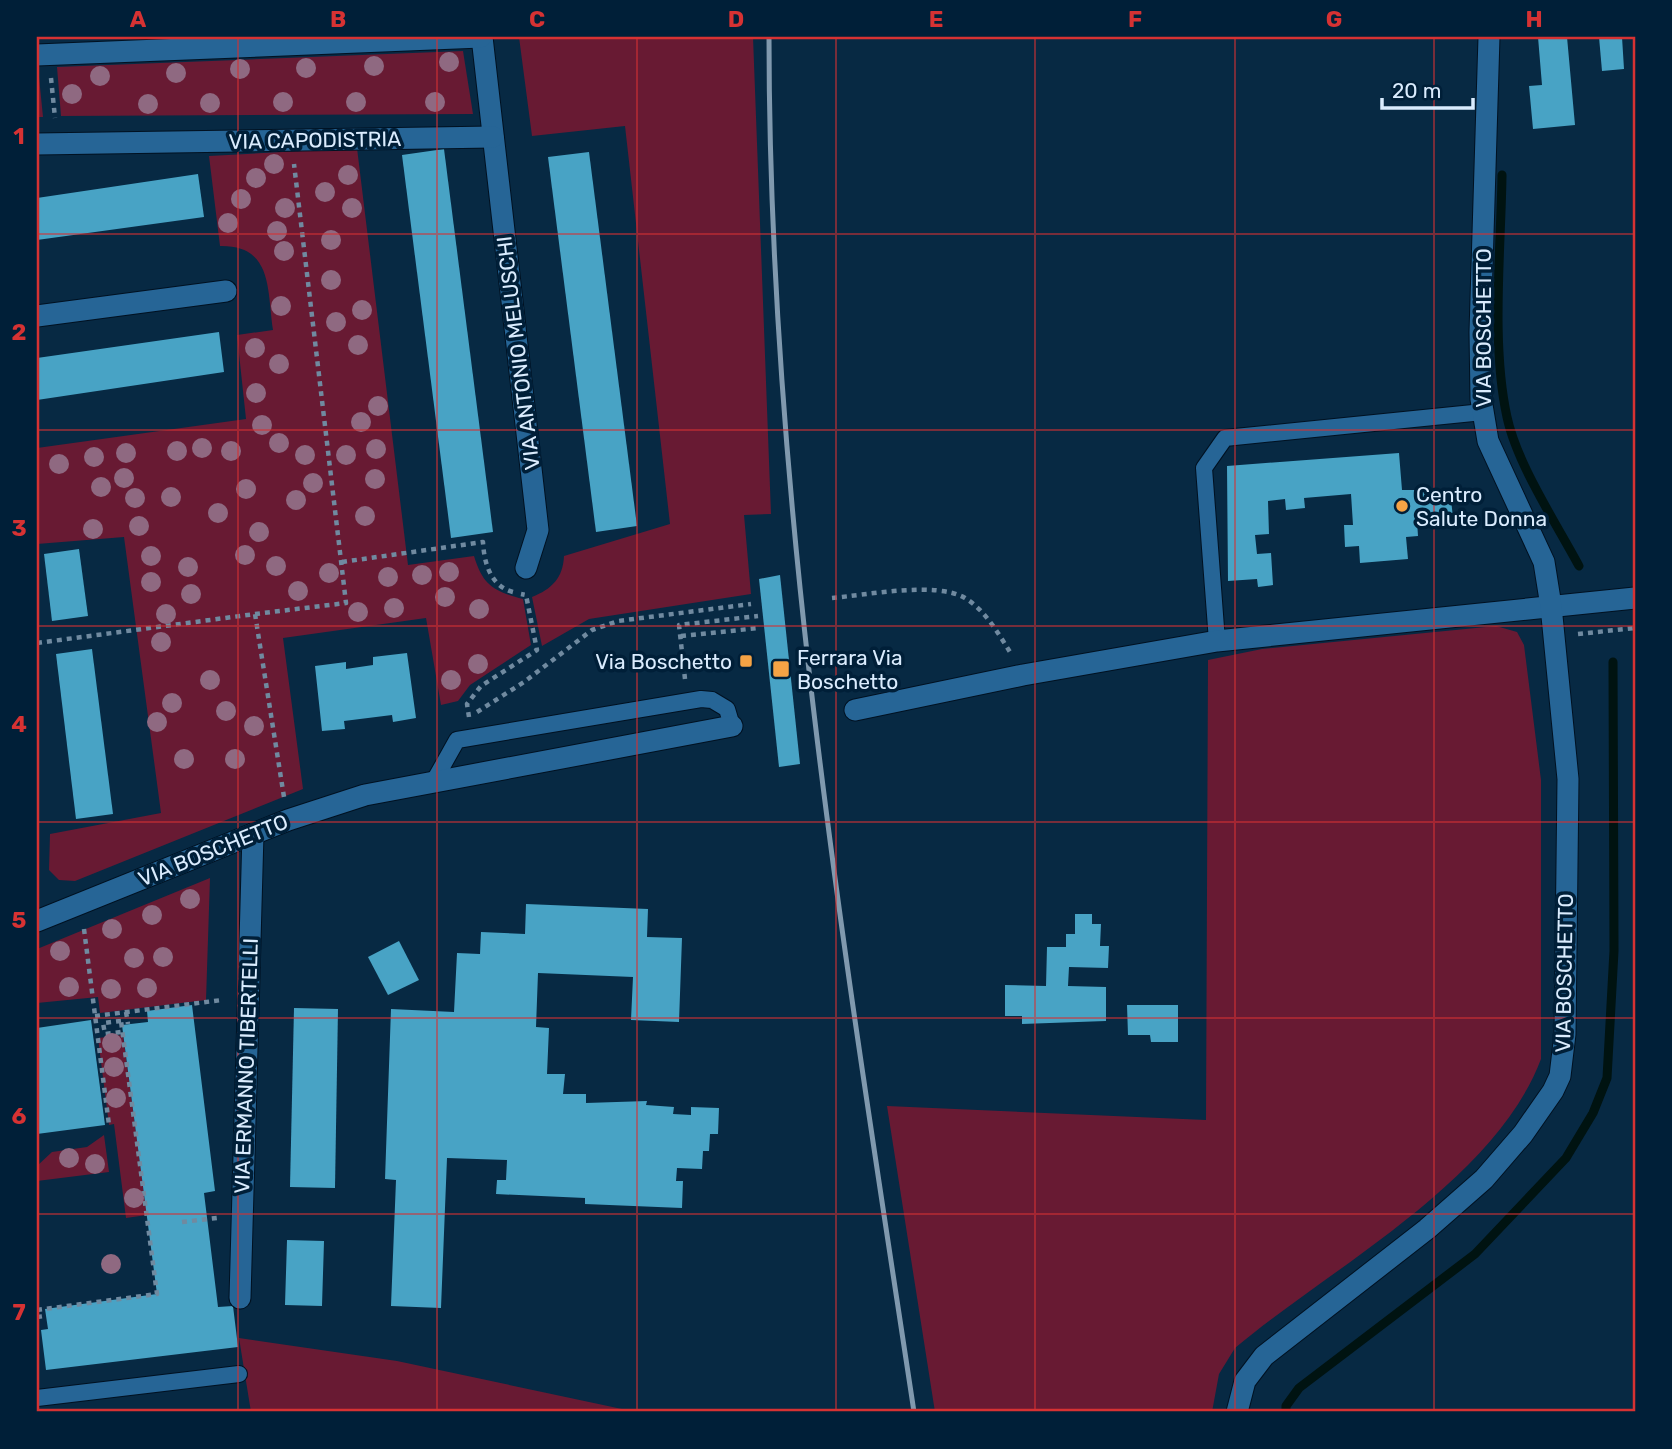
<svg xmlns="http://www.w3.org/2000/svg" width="1672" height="1449" viewBox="0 0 1672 1449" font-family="Rubik,sans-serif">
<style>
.green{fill:#681a33}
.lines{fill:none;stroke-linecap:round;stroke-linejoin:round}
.stream{stroke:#001311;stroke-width:9}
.building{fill:#48a3c5}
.service-casing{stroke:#011121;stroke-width:18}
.minor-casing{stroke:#011121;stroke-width:23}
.path{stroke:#708aa0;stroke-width:4.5;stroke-dasharray:5 5;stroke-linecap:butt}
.service{stroke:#266596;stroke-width:16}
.minor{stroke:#266596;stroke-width:21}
.rail{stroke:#8099ae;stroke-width:5}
.path-bridge{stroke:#708aa0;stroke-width:4.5;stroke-dasharray:5 5;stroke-linecap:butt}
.tree{fill:#8f6981}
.grid{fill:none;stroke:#d63233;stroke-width:2;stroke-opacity:0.55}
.poi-dot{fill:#f5a345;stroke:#001f38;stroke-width:2.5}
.labels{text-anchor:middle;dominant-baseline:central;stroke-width:7;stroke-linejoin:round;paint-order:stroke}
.street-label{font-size:21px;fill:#daecfe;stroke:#001f38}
.poi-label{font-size:21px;fill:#daecfe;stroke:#001f38;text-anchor:start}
.neatline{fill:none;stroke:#d63233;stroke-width:2.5}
.grid-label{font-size:23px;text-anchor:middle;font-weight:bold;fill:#d63233}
</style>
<rect width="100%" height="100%" fill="#072943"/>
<g class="green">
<path d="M519 37H753L771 514 744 515 751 594 589 619 542 646 532 597C552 589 563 578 564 556L670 524 625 126 532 136Z"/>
<polygon points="463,51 473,114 61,116 57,67"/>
<polygon points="37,67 38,67 43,117 37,117"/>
<path d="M357 148 408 565 474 556C483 586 494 591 523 599L531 645 470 685 458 701 441 705 426 618 283 638 303 789 75 881 59 880 49 870 50 834 161 813 124 537 37 544V448L246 419 237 335 273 330C267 290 273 245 220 246L209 156Z"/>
<path d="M1496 626 1517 632 1524 645 1541 780V1059C1495 1181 1333 1266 1235 1348L1219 1374 1212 1412H935L887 1106 1206 1120 1208 660 1262 649Z"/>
<polygon points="210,878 206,1000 100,1013 98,997 37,1003 37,949"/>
<polygon points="123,1035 147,1215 126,1218 114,1124 109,1125 98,1038"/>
<polygon points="104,1135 109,1172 37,1181 37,1166 52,1152 87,1147"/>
<polygon points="239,1338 397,1361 636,1412 251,1412"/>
</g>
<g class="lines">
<g class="stream">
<path d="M1502 175C1501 250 1491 344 1507 417 1517 464 1556 523 1579 566"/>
<polyline points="1286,1412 1286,1406 1299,1388 1475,1254 1566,1158 1593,1113 1607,1078 1614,951 1613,662"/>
</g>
</g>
<g class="building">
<polygon points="1538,37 1567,37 1575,125 1533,129 1529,86 1542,85"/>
<polygon points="1599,37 1622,37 1624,69 1602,71"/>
<polygon points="444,149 493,532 451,538 402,155"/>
<polygon points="589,152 637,526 596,532 548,157"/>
<polygon points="198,174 204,217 37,240 37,198"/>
<polygon points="219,332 224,372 37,400 37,358"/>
<polygon points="1399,453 1402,490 1450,490 1453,518 1417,521 1418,536 1406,537 1408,559 1360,563 1359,546 1345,547 1344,525 1353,525 1351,494 1304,498 1305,508 1286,510 1285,499 1268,501 1269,534 1255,535 1257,554 1271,553 1273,585 1258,587 1257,579 1228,581 1227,466"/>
<polygon points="79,549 88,616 52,621 44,554"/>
<polygon points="780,575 800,764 779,767 759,579"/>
<polygon points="92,649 113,814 76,819 56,654"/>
<polygon points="407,653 416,718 393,722 392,715 344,721 345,729 322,731 315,666 346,662 346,669 373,665 373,657"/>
<polygon points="526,904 648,909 647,937 682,938 679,1022 631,1020 633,977 538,973 536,1027 549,1028 547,1074 565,1074 563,1094 586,1094 586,1103 647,1101 646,1105 674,1107 673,1114 691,1115 691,1107 719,1108 718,1134 710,1134 709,1151 703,1151 702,1169 677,1168 676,1181 683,1181 682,1208 585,1204 585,1198 496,1194 497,1180 506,1180 507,1160 447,1158 441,1308 391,1306 396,1180 385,1179 391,1009 454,1012 457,953 480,954 481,932 525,934"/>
<polygon points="1075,914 1092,914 1092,924 1101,924 1100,946 1109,946 1108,968 1069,967 1068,986 1106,987 1106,1021 1022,1024 1022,1016 1005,1016 1005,985 1046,986 1047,947 1066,947 1066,934 1075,934"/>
<polygon points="399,941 419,980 388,995 368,957"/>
<polygon points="192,1005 215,1191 204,1193 218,1307 233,1306 238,1347 46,1370 41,1330 48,1329 45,1309 157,1294 122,1025 148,1022 147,1011"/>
<polygon points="1127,1005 1178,1005 1178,1042 1151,1042 1150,1035 1128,1035"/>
<polygon points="294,1008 338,1009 335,1188 290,1187"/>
<polygon points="91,1020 105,1125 37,1134 37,1028"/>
<polygon points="287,1240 324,1241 322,1306 285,1305"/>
</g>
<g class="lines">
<g class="service-casing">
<g id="service">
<polyline points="1217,641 1204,468 1225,438 1483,412"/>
<polyline points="434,781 457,740 701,699 712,700 727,709 732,726"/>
<polyline points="37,1398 239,1374"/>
</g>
</g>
<g class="minor-casing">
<g id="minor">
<polyline points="482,37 538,530 526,568"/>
<polyline points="37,55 481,37"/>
<polyline points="37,144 493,137"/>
<polyline points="37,316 226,291"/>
<polyline points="855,710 1023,675 1217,641 1635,598"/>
<polyline points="37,921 288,820 365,795 732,726"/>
<polyline points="240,1298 253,834"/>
<polyline points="1237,1412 1245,1381 1264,1356 1427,1229 1484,1179 1523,1134 1553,1091 1560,1076 1565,1034 1568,779 1551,606 1544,562 1488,441 1481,399 1480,332 1489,37"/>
</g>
</g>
<g class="path">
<polyline points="51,78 55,118"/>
<path d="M342 562 483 542C484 562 490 586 513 592"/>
<path d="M832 598C866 595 937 581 965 598 985 610 998 633 1010 652"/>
<polyline points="255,614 346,603 294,164"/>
<polyline points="1578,634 1635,628"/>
<polyline points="681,636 759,628"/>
<polyline points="37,643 255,614 284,797"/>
<polyline points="685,679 679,625 758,616"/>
<polyline points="477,712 524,682 592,630 618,621 751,604"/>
<polyline points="469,717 467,704 481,686 537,650 526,595 521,594"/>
<polyline points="84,929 109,1125"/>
<polyline points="126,1012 128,1024"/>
<polyline points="95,1016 222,1000"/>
<polyline points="121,1021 103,1023 105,1034 121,1032"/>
<polyline points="182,1222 217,1218"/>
<polyline points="37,1317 45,1316"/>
</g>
<use href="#service" class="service"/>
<use href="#minor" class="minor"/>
<path class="rail" d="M769 37C769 499 845 956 914 1412"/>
<polyline class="path-bridge" points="37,1310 157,1294 121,1021"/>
</g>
<g class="tree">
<circle cx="449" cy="62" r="10"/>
<circle cx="374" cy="66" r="10"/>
<circle cx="306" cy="68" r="10"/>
<circle cx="240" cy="69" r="10"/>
<circle cx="176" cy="73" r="10"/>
<circle cx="100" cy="76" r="10"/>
<circle cx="72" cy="94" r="10"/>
<circle cx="283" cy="102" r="10"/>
<circle cx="356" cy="102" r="10"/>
<circle cx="435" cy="102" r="10"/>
<circle cx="210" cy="103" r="10"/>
<circle cx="148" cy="104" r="10"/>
<circle cx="274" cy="164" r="10"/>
<circle cx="348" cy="175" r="10"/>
<circle cx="256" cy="178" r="10"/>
<circle cx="325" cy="192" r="10"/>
<circle cx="241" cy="199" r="10"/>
<circle cx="285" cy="208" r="10"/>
<circle cx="352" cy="208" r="10"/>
<circle cx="228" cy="223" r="10"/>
<circle cx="277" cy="231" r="10"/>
<circle cx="331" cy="240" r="10"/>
<circle cx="284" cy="251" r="10"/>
<circle cx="331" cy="280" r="10"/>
<circle cx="281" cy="306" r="10"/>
<circle cx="362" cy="310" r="10"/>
<circle cx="336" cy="322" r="10"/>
<circle cx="358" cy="345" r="10"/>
<circle cx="255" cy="348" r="10"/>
<circle cx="279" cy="364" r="10"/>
<circle cx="256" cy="393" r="10"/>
<circle cx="378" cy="406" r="10"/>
<circle cx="361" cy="422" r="10"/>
<circle cx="262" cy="425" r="10"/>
<circle cx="279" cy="443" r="10"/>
<circle cx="202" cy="448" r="10"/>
<circle cx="376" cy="449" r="10"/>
<circle cx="177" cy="451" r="10"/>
<circle cx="231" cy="451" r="10"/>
<circle cx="126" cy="453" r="10"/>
<circle cx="305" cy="455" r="10"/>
<circle cx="346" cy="455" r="10"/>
<circle cx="94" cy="457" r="10"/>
<circle cx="59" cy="464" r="10"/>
<circle cx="124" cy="478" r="10"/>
<circle cx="375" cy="479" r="10"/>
<circle cx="313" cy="483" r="10"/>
<circle cx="101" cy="487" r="10"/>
<circle cx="246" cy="489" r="10"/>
<circle cx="171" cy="497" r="10"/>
<circle cx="135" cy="498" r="10"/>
<circle cx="296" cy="500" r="10"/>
<circle cx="218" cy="513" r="10"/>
<circle cx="365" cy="516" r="10"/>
<circle cx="139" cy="526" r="10"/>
<circle cx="93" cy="529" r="10"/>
<circle cx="259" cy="532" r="10"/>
<circle cx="245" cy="555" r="10"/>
<circle cx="151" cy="556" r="10"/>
<circle cx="276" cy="566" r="10"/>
<circle cx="188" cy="567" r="10"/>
<circle cx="449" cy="572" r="10"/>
<circle cx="329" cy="573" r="10"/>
<circle cx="422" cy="575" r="10"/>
<circle cx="388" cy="577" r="10"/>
<circle cx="151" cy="582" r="10"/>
<circle cx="298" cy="591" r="10"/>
<circle cx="191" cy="594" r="10"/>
<circle cx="445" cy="597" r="10"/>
<circle cx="394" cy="608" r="10"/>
<circle cx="479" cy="609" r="10"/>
<circle cx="358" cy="612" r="10"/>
<circle cx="166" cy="614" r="10"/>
<circle cx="161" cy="642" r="10"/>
<circle cx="478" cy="664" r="10"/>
<circle cx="210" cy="680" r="10"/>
<circle cx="451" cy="680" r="10"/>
<circle cx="172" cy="703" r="10"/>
<circle cx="226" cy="711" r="10"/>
<circle cx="157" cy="722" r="10"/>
<circle cx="254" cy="726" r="10"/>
<circle cx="184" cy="759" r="10"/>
<circle cx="235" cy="759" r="10"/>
<circle cx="190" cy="899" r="10"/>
<circle cx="152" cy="915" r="10"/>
<circle cx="112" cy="929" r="10"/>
<circle cx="60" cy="951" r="10"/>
<circle cx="163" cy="957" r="10"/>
<circle cx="134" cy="958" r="10"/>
<circle cx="69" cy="987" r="10"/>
<circle cx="147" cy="988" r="10"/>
<circle cx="111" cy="989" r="10"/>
<circle cx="112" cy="1043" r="10"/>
<circle cx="114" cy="1067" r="10"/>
<circle cx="116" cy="1098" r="10"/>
<circle cx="69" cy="1158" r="10"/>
<circle cx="95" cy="1164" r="10"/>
<circle cx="134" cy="1198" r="10"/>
<circle cx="111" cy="1264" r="10"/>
</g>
<path class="grid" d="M238 37V1412M437 37V1412M637 37V1412M836 37V1412M1035 37V1412M1235 37V1412M1434 37V1412M37 234H1635M37 430H1635M37 626H1635M37 822H1635M37 1018H1635M37 1214H1635"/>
<g class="poi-dot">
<circle cx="1402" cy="506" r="7"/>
<rect x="739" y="654" width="14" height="14" rx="3.5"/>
<rect x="772" y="660" width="18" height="18" rx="3.5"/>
</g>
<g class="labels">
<g class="street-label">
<text transform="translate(315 140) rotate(-1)">VIA CAPODISTRIA</text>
<text transform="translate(1483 328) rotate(-90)">VIA BOSCHETTO</text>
<text transform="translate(518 353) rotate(-97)">VIA ANTONIO MELUSCHI</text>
<text transform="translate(213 850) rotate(-22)">VIA BOSCHETTO</text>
<text transform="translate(1564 973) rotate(-89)">VIA BOSCHETTO</text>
<text transform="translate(246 1066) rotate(-88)">VIA ERMANNO TIBERTELLI</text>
</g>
<g class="poi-label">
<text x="1416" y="494">Centro<tspan x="1416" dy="24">Salute Donna</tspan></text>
<text x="797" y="657">Ferrara Via<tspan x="797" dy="24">Boschetto</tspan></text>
<text x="732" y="661" text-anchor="end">Via Boschetto</text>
</g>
</g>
<rect width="1672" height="1449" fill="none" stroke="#001f38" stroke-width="77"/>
<path d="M1382 98v10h91v-10" fill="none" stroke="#daecfe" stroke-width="3.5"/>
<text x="1392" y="98" font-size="21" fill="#daecfe" stroke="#001f38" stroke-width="5" paint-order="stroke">20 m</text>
<rect x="38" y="38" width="1596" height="1372" class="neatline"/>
<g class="grid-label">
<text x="138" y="27">A</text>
<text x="338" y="27">B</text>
<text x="537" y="27">C</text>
<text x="736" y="27">D</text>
<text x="936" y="27">E</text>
<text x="1135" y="27">F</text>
<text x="1334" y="27">G</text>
<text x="1534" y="27">H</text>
<text x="19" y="144">1</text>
<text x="19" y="340">2</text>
<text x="19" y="536">3</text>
<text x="19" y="732">4</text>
<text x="19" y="928">5</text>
<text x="19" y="1124">6</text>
<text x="19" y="1320">7</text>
</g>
</svg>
